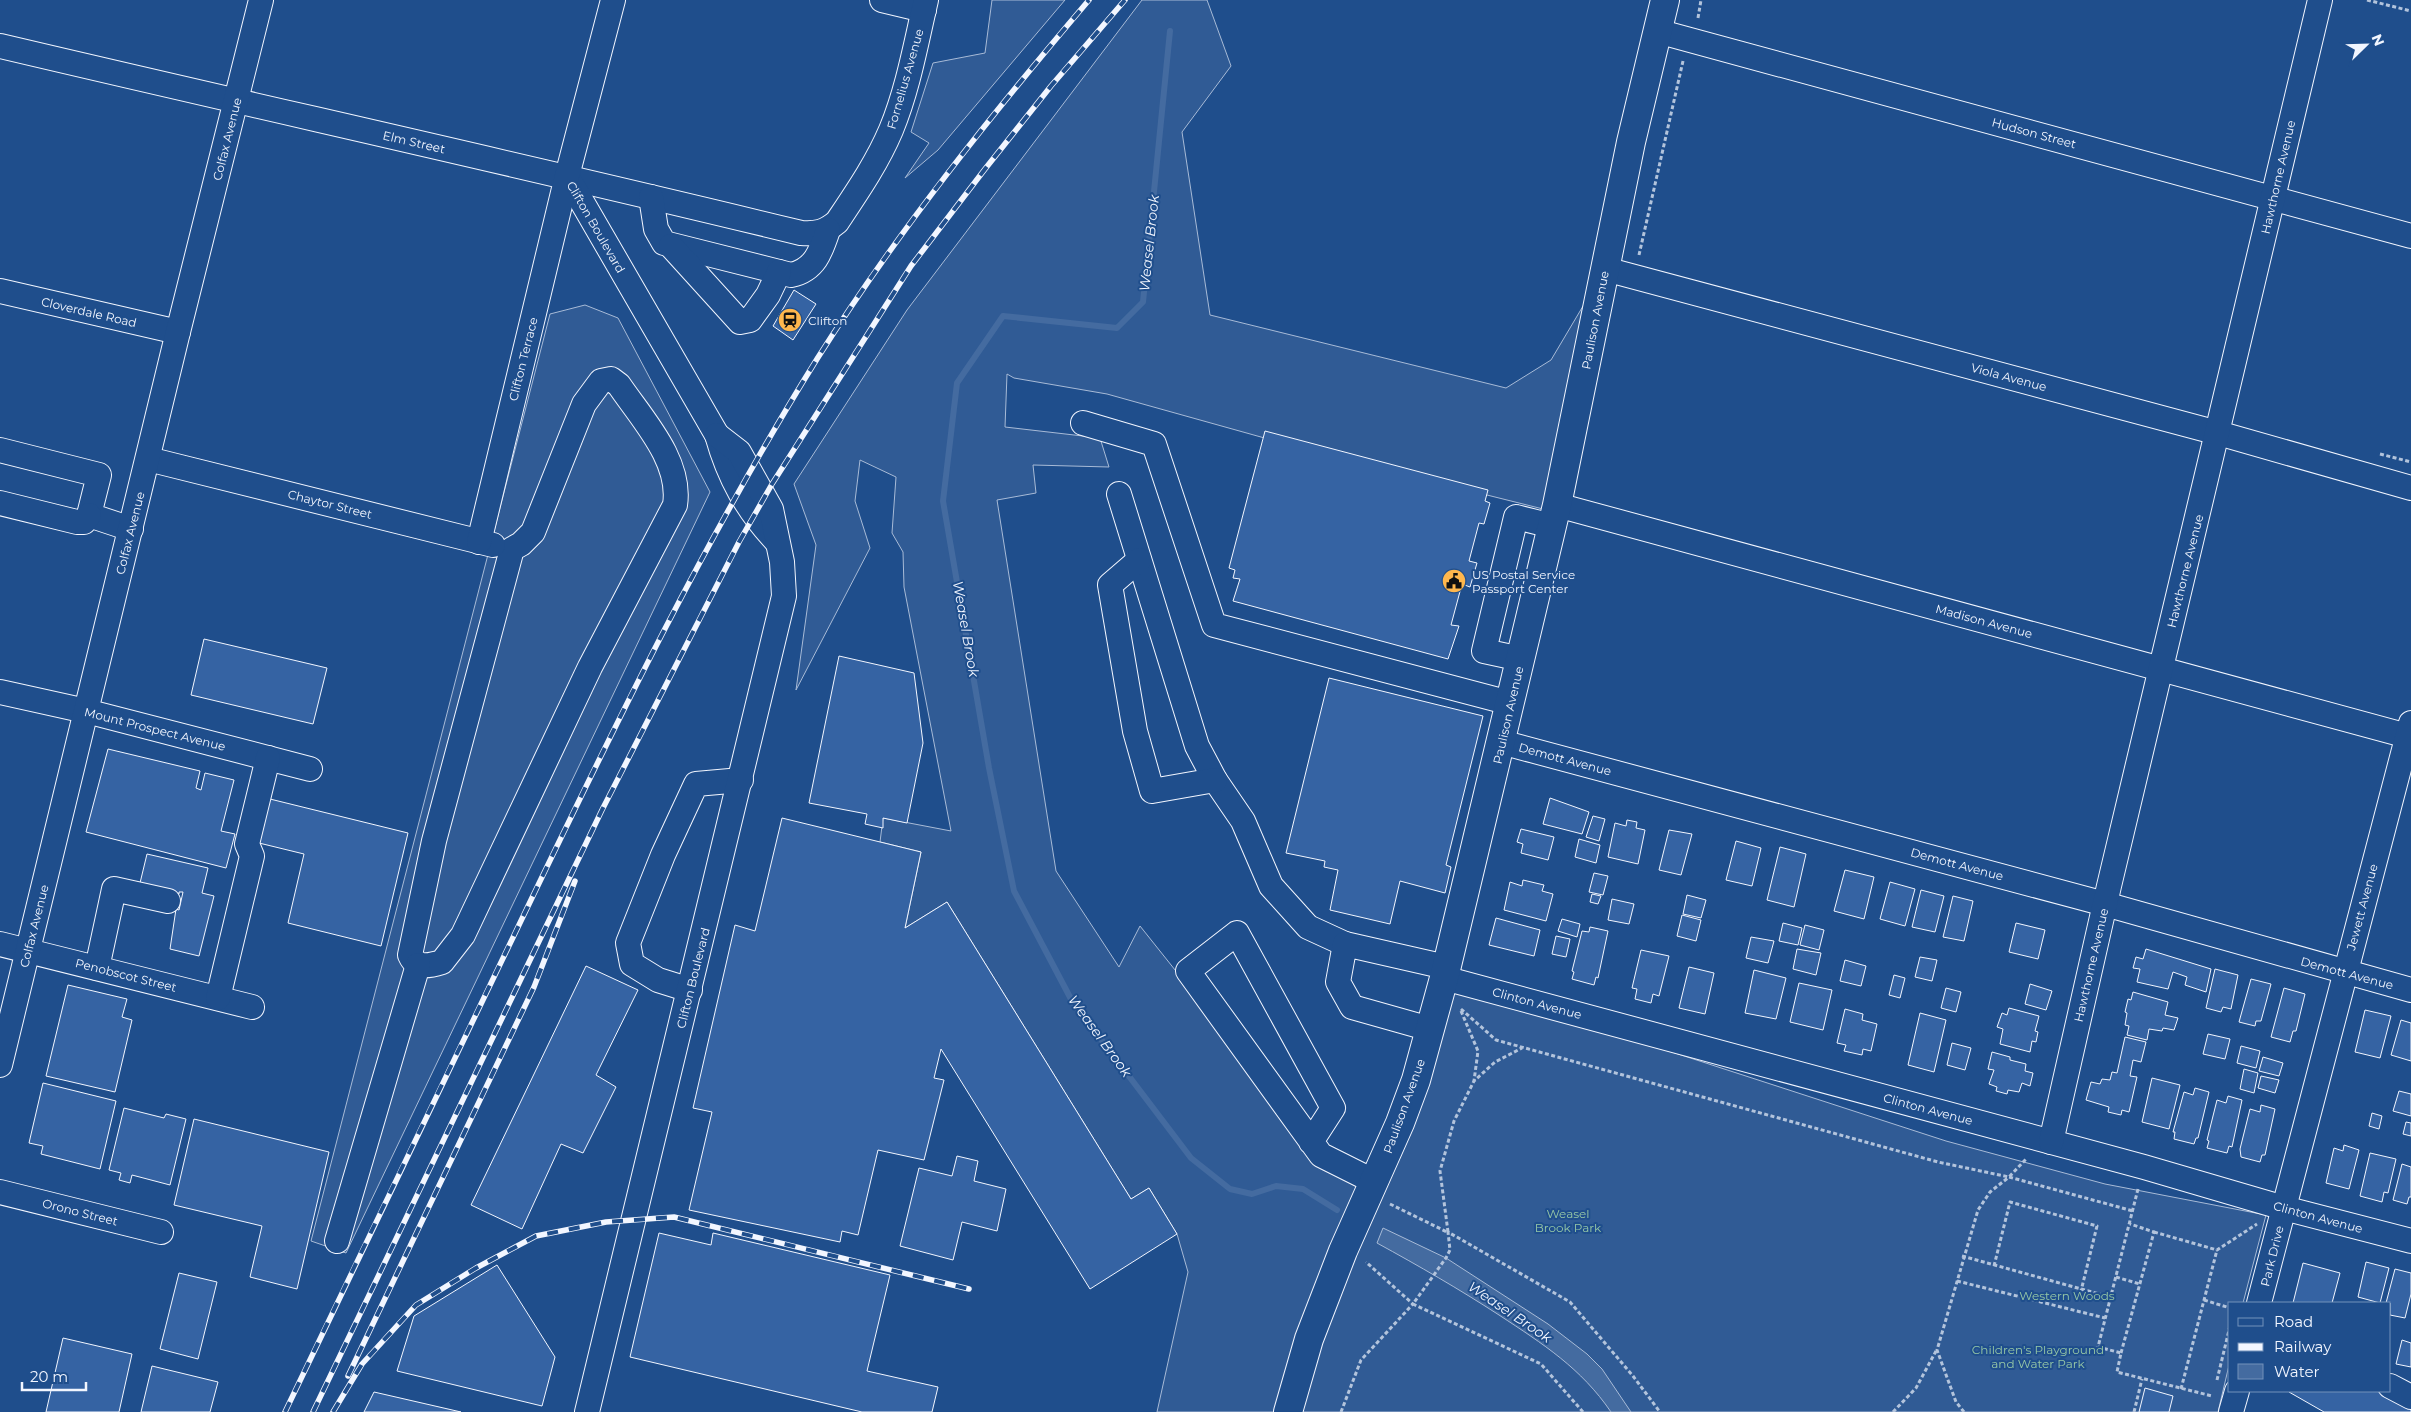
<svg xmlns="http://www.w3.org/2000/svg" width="2411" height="1412" viewBox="0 0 2411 1412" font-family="Montserrat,sans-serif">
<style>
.built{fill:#305b95;stroke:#a8bbd7}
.water{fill:#446ba0;stroke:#a8bbd7}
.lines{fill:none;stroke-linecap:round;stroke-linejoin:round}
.stream{stroke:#446ba0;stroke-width:6}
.building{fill:#3563a3;stroke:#f2f6ff}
.minor-casing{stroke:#f2f6ff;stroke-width:26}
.major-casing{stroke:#f2f6ff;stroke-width:30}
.path{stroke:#b3c4dc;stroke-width:3;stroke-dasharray:4 2.5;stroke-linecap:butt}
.minor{stroke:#1f4e8c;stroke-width:24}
.major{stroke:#1f4e8c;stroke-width:28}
.rail-casing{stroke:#f2f6ff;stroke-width:5.5}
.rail{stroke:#1f4e8c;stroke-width:4;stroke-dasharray:11;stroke-linecap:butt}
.labels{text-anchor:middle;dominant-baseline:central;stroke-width:4;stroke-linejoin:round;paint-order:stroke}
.street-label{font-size:12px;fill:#f2f6ff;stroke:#1f4e8c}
.poi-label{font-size:12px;fill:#f2f6ff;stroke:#1f4e8c;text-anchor:start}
.park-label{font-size:12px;fill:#97c8a6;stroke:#1f4e8c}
.water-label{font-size:14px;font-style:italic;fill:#f2f6ff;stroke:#1f4e8c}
</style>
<rect width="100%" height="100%" fill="#1f4e8c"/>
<g class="built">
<polygon points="992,0 1065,0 938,150 905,178 929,143 911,132 933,63 985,53"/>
<polygon points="1142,0 1207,0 1231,66 1182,132 1210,315 1506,388 1551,360 1605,269 1555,512 1311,451 1107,394 1014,378 1007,374 1005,427 1100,438 1109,467 1033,465 1036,493 997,500 1056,871 1119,967 1140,926 1329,1163 1372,1187 1444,978 1946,1141 2105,1184 2266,1215 2243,1303 2230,1303 2230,1361 2218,1412 1157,1412 1188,1272 1177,1234 1149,1188 1131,1199 947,902 905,928 921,852 880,842 883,818 951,831 904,587 903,552 892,533 896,477 860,460 855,501 870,548 796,690 816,545 794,484 907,310"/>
<polygon points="585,305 618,318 710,492 346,1253 311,1241 550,314"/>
</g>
<path class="water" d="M1383 1228 1446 1258 1548 1324 1587 1354 1602 1369 1631 1412H1611C1581 1368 1543 1344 1499 1315 1459 1289 1419 1266 1377 1243Z"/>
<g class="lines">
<polyline class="stream" points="1170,31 1143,302 1117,328 1003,316 957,383 943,501 989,768 1014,891 1072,1001 1191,1158 1230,1189 1252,1194 1276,1186 1303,1189 1337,1210"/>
</g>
<g class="building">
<polygon points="794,290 816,304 793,340 773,326"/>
<polygon points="1265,431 1488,490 1485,501 1490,503 1484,524 1479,523 1469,561 1477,563 1470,587 1462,584 1451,625 1459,626 1448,659 1233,601 1240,579 1233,578 1235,570 1229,568"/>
<polygon points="204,639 327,668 313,724 191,695"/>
<polygon points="839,656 914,673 923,743 907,823 883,818 883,828 865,824 867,814 809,803"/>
<polygon points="1329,678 1483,716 1446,865 1451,867 1445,893 1400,881 1390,924 1330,910 1338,870 1324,867 1325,861 1286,853"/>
<polygon points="108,749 200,771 196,788 201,790 205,773 234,780 221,831 235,834 226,868 86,832"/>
<polygon points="1550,798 1589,812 1582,834 1543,824"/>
<polygon points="270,799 408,833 381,946 288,923 304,854 259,843"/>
<polygon points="1593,816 1605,819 1599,841 1586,837"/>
<polygon points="782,818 921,852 905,928 947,902 1131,1199 1149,1188 1177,1234 1090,1289 941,1049 934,1078 944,1080 924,1160 878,1150 858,1235 842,1231 840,1242 689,1210 712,1112 693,1108 735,925 755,931"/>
<polygon points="1627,820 1637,822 1636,828 1645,830 1638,864 1608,857 1615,823 1626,826"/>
<polygon points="1521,829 1554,837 1548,860 1521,853 1523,844 1517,842"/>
<polygon points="1669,830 1692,834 1681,875 1659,870"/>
<polygon points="1579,839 1600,845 1596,863 1575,857"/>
<polygon points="1736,841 1761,848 1752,886 1726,880"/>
<polygon points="1780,847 1806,854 1794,907 1767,900"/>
<polygon points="147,854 208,868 202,893 214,896 199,956 170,949 176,909 179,910 183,892 179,892 179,894 140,883"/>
<polygon points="1845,870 1874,877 1864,919 1834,911"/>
<polygon points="1594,873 1608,876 1603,895 1589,892"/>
<polygon points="1523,880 1544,885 1542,891 1553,894 1546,921 1504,910 1510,882 1522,886"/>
<polygon points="1890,882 1915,889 1905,926 1880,919"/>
<polygon points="1921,890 1944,896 1935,932 1912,927"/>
<polygon points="1592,894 1601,896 1598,904 1590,902"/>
<polygon points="1687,895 1706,900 1701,918 1683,914"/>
<polygon points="1953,896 1973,901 1964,941 1943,937"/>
<polygon points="1612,899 1634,904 1629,924 1608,920"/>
<polygon points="1682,915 1701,920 1696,941 1677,936"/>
<polygon points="1496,918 1540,930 1534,956 1489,945"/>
<polygon points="1562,919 1580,924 1577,937 1558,931"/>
<polygon points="1783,923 1802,928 1798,945 1779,941"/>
<polygon points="2016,923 2045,930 2038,959 2009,952"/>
<polygon points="1805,925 1824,930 1819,950 1800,945"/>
<polygon points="1590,927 1608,931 1598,978 1596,977 1594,985 1572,979 1574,972 1572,971 1582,931 1589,932"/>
<polygon points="1556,936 1570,939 1566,957 1552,954"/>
<polygon points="1751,937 1774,941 1768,963 1746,958"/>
<polygon points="1797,949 1821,953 1816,975 1793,969"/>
<polygon points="2146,949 2211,969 2206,992 2185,985 2187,977 2173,972 2168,989 2137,982 2140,969 2133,968 2136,957 2143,959"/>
<polygon points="1641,950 1669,956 1659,996 1653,994 1651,1003 1635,999 1637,989 1632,988"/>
<polygon points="1920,957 1937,960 1932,981 1915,977"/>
<polygon points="1845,960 1866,966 1861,986 1840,981"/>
<polygon points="586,966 638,990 596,1075 616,1087 583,1153 561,1144 522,1229 471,1205"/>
<polygon points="1689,967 1714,973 1705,1014 1679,1008"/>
<polygon points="2215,969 2238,975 2231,1009 2223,1007 2221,1012 2206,1008"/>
<polygon points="1754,970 1786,978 1776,1019 1745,1013"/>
<polygon points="1894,975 1905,978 1900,998 1889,995"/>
<polygon points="2251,979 2271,984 2261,1021 2256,1021 2255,1026 2239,1022"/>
<polygon points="1799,983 1832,990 1823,1030 1790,1022"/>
<polygon points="2030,984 2052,991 2046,1010 2025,1004"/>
<polygon points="68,985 127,999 122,1017 132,1020 115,1092 46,1076"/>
<polygon points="1946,988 1961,992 1956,1012 1941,1008"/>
<polygon points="2284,988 2305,994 2296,1031 2293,1031 2290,1042 2271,1037"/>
<polygon points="2133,992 2168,1002 2165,1015 2178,1018 2174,1030 2163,1028 2162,1031 2149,1029 2147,1040 2127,1035 2129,1026 2125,1025 2127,1013 2125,1012 2128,999 2131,1000"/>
<polygon points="2009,1008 2039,1016 2035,1031 2038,1032 2036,1042 2032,1041 2030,1052 2000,1044 2003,1029 1997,1027 2002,1013 2007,1015"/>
<polygon points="1845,1009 1863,1014 1862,1020 1877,1024 1871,1051 1863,1049 1862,1055 1844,1051 1846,1045 1837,1043"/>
<polygon points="2365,1010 2391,1016 2380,1058 2355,1052"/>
<polygon points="1920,1013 1946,1020 1934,1072 1908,1065"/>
<polygon points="2401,1020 2411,1023 2411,1061 2391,1055"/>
<polygon points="2208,1034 2230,1039 2225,1059 2203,1054"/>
<polygon points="2125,1037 2146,1042 2141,1062 2133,1060 2130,1076 2137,1077 2129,1112 2122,1110 2121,1115 2108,1112 2109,1107 2086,1100 2091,1082 2100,1084 2102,1079 2110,1080 2112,1072 2117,1073"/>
<polygon points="1952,1043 1971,1048 1965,1070 1947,1065"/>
<polygon points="2241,1046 2260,1051 2256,1068 2237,1063"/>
<polygon points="1992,1052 2010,1057 2010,1060 2026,1064 2025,1071 2033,1073 2030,1086 2022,1083 2019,1092 2008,1090 2007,1094 1996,1091 1997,1087 1989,1084 1994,1070 1988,1069"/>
<polygon points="2263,1057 2283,1063 2279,1076 2259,1071"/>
<polygon points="2244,1069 2258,1073 2254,1093 2240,1089"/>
<polygon points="2261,1076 2279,1080 2275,1093 2258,1088"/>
<polygon points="2152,1078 2180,1085 2169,1129 2142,1122"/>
<polygon points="43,1083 116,1101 100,1169 41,1154 43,1146 29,1143"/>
<polygon points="2195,1088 2209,1092 2198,1138 2196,1138 2194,1144 2174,1139 2175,1132 2173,1132 2184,1092 2193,1095"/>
<polygon points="2399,1091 2411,1094 2411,1116 2393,1111"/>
<polygon points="2228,1096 2242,1100 2232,1147 2229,1146 2227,1153 2207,1148 2209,1141 2207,1140 2217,1100 2226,1103"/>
<polygon points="2261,1105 2275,1109 2265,1155 2262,1155 2260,1162 2241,1157 2240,1149 2250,1109 2260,1112"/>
<polygon points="124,1108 164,1118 166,1114 186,1119 170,1185 132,1175 130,1183 119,1180 121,1173 109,1170"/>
<polygon points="2372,1113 2382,1116 2379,1129 2369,1126"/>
<polygon points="194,1119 329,1152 297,1289 250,1277 262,1226 174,1205"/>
<polygon points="2406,1122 2411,1123 2411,1136 2403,1134"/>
<polygon points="2344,1145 2359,1150 2349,1189 2326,1183 2334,1148 2343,1151"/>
<polygon points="2370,1153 2396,1159 2388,1193 2384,1192 2382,1202 2360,1196"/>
<polygon points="957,1156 978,1161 974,1181 1006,1189 997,1231 962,1222 953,1260 900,1246 919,1168 952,1176"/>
<polygon points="2402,1164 2411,1167 2411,1197 2409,1197 2407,1204 2393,1200"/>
<polygon points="659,1233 711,1245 713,1233 890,1275 867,1371 938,1387 932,1412 862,1412 630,1357"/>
<polygon points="2366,1262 2389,1268 2380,1303 2358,1297"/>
<polygon points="2303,1263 2340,1273 2332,1303 2293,1303"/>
<polygon points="497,1265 555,1357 542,1406 397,1371 414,1316"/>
<polygon points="2395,1269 2411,1273 2411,1294 2405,1318 2390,1315 2390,1303 2386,1303"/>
<polygon points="179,1273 217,1282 198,1359 160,1349"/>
<polygon points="63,1338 132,1354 119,1412 46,1412"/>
<polygon points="2402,1340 2411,1343 2411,1367 2396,1364"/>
<polygon points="152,1366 218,1382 210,1412 141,1412"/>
<polygon points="2145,1388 2173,1396 2169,1412 2139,1412"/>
<polygon points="2290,1391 2377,1391 2411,1408 2411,1412 2324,1412 2289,1392"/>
<polygon points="374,1392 461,1412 364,1412"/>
</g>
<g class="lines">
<g class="minor-casing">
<g id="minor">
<polyline points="882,0 924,10"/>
<polyline points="1657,31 2411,236"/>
<path d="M0 46C267 109 535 168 801 233 817 234 825 232 837 222 857 192 877 163 891 130 908 89 916 43 926 0"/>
<path d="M567 176 717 435C729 478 747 510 777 542"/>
<path d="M651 197 656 229 664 243 791 275C815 270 821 251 828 230"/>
<polyline points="671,246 740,322 750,320 768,295 779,272"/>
<polyline points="1605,269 2218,433 2411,488"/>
<polyline points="0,291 178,332"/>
<path d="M611 379 619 385C642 419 682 461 675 505L590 667 463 935 442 962C429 966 416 969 410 955L434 841 512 549 521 544 533 532 584 404 601 381Z"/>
<polyline points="1083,423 1154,444 1214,625 1510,703"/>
<polyline points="0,450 99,475 89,515 131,529"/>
<polyline points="148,459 493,545"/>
<polyline points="1119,494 1197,746 1215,780 1243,821 1271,886 1308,927 1345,944"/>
<polyline points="0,503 77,522 84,522 89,515"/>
<polyline points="1557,505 2411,737"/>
<polyline points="479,542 567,176 613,0"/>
<polyline points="1139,560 1110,585 1135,731 1152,791 1215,780"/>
<polyline points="1521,659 1484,651 1516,517 1552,526"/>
<polyline points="0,692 86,711 310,769"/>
<polyline points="1501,742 2105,904 2411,990"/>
<polyline points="0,944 252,1007"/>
<polyline points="97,968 114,889 168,901"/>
<polyline points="1444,978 2144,1167 2284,1208 2411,1241"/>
<polyline points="690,990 658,980 632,964 628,943 663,855 696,784 741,780"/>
<polyline points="218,998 252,856 247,844 268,758"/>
<polyline points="1430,1029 1352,1007 1338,982 1345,944 1446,967"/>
<polyline points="0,1065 178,332 261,0"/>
<polyline points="1311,1142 1333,1108 1237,933 1188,971 1321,1155 1375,1182"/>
<polyline points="2051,1142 2109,886 2320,0"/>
<polyline points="0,1192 161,1232"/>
<polyline points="337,1241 418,965"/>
<polyline points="2259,1303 2411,723"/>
<polyline points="2390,1386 2411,1397"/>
<polyline points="587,1412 784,596 782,562 771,509 739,452 717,435"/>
<polyline points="2231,1412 2237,1391"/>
</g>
</g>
<g class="major-casing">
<polyline id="major" points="1288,1412 1309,1339 1343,1251 1400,1123 1416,1080 1444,978 1557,505 1631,142 1665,0"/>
</g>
<g class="path">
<polyline points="2367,0 2411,11"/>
<polyline points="1698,18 1701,0"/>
<polyline points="1639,255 1683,61"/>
<polyline points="2380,454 2411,462"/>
<polyline points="1461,1009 1496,1040 1938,1162 2009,1177 2027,1158"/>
<polyline points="1461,1011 1478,1051 1474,1081"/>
<polyline points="2138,1189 2098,1347 2121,1353 2117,1372 2212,1396"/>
<polyline points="1390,1204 1447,1232"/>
<polyline points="1448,1232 1440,1171 1454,1121 1474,1081 1495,1062 1522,1048"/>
<polyline points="2154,1232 2217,1250 2257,1224"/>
<polyline points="1962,1256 2110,1297"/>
<polyline points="1994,1266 2010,1202 2097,1226 2081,1291"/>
<polyline points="2116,1277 2140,1284"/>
<polyline points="1957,1281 2105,1318"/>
<polyline points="2204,1300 2230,1308"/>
<polyline points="2121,1353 2154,1232 2130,1224"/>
<polyline points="2217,1380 2230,1326"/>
<polyline points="2181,1389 2217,1250"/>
<polyline points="1341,1412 1361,1360 1413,1304 1366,1262"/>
<polyline points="1583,1412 1541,1364 1413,1304 1446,1258 1450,1250 1448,1232 1570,1302 1633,1376 1660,1412"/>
<polyline points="1893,1412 1916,1388 1936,1351"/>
<polyline points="1964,1412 1956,1402 1937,1350 1978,1210 1990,1192 2009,1177 2133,1211"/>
<polyline points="2134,1412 2142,1379"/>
</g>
<use href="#minor" class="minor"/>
<use href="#major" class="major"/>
<g class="rail-casing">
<g id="rail">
<polyline points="348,1376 534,987 575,881"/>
<path d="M285 1412C366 1242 448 1072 530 902 619 717 708 534 817 359 897 232 992 114 1089 0"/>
<polyline points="313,1412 602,810 739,542 772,484 911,266 985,169 1051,86 1125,0"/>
<polyline points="333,1412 362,1364 416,1305 476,1268 536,1236 606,1222 674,1217 969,1289"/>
</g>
</g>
<use href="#rail" class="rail"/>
</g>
<defs>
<g id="station-disc" transform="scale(1.25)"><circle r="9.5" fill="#ffb74d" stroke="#1f4e8c"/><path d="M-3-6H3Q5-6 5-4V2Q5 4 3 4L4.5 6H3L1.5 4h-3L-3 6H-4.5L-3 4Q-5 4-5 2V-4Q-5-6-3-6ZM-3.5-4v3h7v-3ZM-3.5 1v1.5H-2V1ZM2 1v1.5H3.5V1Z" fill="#111"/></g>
<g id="civic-disc" transform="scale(1.25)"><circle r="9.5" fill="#ffb74d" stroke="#1f4e8c"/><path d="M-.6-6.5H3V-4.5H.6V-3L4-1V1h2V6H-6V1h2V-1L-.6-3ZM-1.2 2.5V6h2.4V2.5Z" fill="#111"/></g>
</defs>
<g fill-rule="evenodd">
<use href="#station-disc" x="790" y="320"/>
<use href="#civic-disc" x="1454" y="581"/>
</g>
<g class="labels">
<g class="street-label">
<text transform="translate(905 79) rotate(-74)">Fornelius Avenue</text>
<text transform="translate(2034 133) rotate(15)">Hudson Street</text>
<text transform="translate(227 139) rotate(-76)">Colfax Avenue</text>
<text transform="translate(414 142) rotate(13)">Elm Street</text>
<text transform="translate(2278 177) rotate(-77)">Hawthorne Avenue</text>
<text transform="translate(596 227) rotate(60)">Clifton Boulevard</text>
<text transform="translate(89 312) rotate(13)">Cloverdale Road</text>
<text transform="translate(1595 320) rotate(-79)">Paulison Avenue</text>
<text transform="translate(523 359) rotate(-76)">Clifton Terrace</text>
<text transform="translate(2009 377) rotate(15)">Viola Avenue</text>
<text transform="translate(330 504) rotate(14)">Chaytor Street</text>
<text transform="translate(130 533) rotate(-76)">Colfax Avenue</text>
<text transform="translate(2185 571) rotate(-76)">Hawthorne Avenue</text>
<text transform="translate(1984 621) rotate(15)">Madison Avenue</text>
<text transform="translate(1508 715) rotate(-77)">Paulison Avenue</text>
<text transform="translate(155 729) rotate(14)">Mount Prospect Avenue</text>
<text transform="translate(1565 759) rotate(15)">Demott Avenue</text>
<text transform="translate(1957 864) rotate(15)">Demott Avenue</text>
<text transform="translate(2362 907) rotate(-75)">Jewett Avenue</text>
<text transform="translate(34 926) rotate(-76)">Colfax Avenue</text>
<text transform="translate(2091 965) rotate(-77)">Hawthorne Avenue</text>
<text transform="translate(2347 973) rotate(15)">Demott Avenue</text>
<text transform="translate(126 975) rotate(14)">Penobscot Street</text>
<text transform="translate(693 978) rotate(-76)">Clifton Boulevard</text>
<text transform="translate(1537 1003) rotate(15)">Clinton Avenue</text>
<text transform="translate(1404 1106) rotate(-70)">Paulison Avenue</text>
<text transform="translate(1928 1109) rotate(15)">Clinton Avenue</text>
<text transform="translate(80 1212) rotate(14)">Orono Street</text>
<text transform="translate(2318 1217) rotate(15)">Clinton Avenue</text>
<text transform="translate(2272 1256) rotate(-76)">Park Drive</text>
</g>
<g class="poi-label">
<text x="808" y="320">Clifton</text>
<text x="1472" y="574">US Postal Service<tspan x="1472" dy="14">Passport Center</tspan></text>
</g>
<g class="park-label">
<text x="1568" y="1213">Weasel<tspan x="1568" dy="14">Brook Park</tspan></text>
<text x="2067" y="1295">Western Woods</text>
<text x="2038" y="1349">Children's Playground<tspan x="2038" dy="14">and Water Park</tspan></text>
</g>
<g class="water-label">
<text transform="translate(1149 243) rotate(-84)">Weasel Brook</text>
<text transform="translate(966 629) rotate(80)">Weasel Brook</text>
<text transform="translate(1100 1036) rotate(54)">Weasel Brook</text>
<text transform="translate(1510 1312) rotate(34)">Weasel Brook</text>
</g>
</g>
<rect x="2228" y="1302" width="162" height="90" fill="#1f4e8c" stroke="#7391ba"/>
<rect x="2238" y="1318" width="25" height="8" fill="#1f4e8c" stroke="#7391ba"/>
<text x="2274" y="1327" font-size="15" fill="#f2f6ff">Road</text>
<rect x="2238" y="1343" width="25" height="8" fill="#f2f6ff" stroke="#7391ba"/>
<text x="2274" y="1352" font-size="15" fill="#f2f6ff">Railway</text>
<rect x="2238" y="1364" width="25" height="15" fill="#446ba0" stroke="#7391ba"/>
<text x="2274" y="1377" font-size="15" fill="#f2f6ff">Water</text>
<g transform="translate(2366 45) rotate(67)" stroke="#1f4e8c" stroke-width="4" paint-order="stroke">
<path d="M0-4L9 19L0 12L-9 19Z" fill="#f2f6ff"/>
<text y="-8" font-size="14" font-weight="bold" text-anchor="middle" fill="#f2f6ff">N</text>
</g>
<path d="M22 1382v8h64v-8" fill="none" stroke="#f2f6ff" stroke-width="2.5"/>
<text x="30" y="1382" font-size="15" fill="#f2f6ff" stroke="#1f4e8c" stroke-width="4" paint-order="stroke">20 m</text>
</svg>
